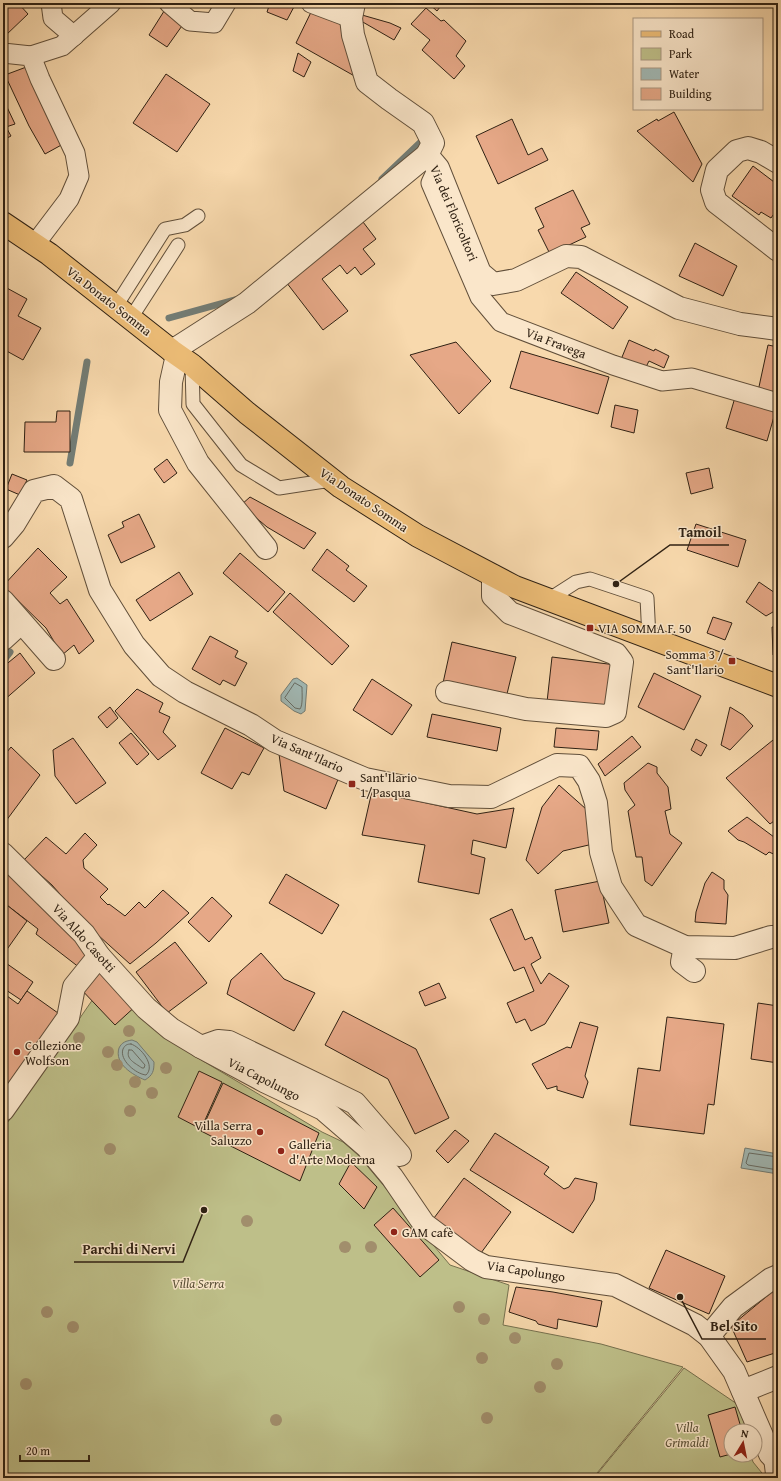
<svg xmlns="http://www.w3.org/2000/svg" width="781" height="1481" viewBox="0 0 781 1481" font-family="'Gentium Book Plus',serif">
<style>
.green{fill:#bebf89;stroke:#76704e}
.water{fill:#a1b8b4;stroke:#737c74}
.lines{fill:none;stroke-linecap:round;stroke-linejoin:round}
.shore{stroke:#686c64;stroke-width:1}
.stream{stroke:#737c74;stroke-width:7}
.building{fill:#e6a887;stroke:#2f2113}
.service-casing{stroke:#614f3a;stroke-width:15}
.pedestrian-casing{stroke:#614f3a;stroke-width:21}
.minor-casing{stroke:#614f3a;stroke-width:24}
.tertiary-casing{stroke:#614f3a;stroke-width:24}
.primary-casing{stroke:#2f2113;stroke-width:24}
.service{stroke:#fae6ca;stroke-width:13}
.pedestrian{stroke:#fae6ca;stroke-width:19}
.minor{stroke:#fae6ca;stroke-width:22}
.tertiary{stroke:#fae6ca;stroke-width:22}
.primary{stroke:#ecbc76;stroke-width:22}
.tree{fill:#a18e6c}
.poi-dot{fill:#8f2418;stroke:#fae6ca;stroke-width:1.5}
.labels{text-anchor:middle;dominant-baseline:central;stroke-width:3;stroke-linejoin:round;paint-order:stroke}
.street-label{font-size:13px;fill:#2f2113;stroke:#fae6ca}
.poi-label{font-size:13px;fill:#2f2113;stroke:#fae6ca;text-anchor:start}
.park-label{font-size:13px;font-style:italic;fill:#5a5036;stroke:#fae6ca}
.leader{fill:none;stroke:#2f2113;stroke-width:1.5}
.callout-dot{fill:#2f2113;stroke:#fae6ca;stroke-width:1.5}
.callout-label{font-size:14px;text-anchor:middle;font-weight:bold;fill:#2f2113;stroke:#fae6ca;stroke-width:3;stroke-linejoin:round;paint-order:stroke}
</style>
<rect width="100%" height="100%" fill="#f8d9ad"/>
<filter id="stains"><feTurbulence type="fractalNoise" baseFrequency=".005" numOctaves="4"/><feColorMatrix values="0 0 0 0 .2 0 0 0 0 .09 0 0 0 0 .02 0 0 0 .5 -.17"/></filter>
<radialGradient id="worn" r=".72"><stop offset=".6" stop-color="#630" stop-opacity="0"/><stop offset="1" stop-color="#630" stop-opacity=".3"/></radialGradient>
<g class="green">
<polygon points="109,976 193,1055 322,1132 343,1142 358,1155 450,1265 509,1285 503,1325 601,1344 683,1367 593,1478 3,1478 3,1129"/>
<polygon points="684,1368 740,1406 746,1431 731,1431 731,1455 751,1455 753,1462 766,1478 594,1478"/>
</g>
<g class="water">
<polygon points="297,678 307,685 305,711 301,714 294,711 281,701 281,695 293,679"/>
<path d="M132 1040 137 1042 154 1062C154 1071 153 1075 145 1080 133 1075 114 1064 119 1048 122 1042 126 1041 132 1040Z"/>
<polygon points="745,1148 778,1154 778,1174 741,1168"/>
</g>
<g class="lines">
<g class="shore">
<path d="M295 683 302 687C302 694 303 705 300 709L295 708 285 698Z"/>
<path d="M131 1044C141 1047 156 1066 146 1075 136 1074 119 1060 123 1049 125 1045 127 1044 131 1044Z"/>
<path d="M129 1050H132L145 1065 144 1068H142C135 1063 125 1059 129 1050Z"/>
<polyline points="778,1157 749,1153 746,1163 748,1165 778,1170"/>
</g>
<g class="stream">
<polyline points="382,179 424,139"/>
<polyline points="169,318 238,299"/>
<polyline points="70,463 87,362"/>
<polyline points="3,661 10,652"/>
</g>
</g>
<g class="building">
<polygon points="3,3 18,3 28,14 5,36 3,35"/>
<polygon points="270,3 296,3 287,20 267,12"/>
<polygon points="428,3 443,3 437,11"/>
<polygon points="314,6 338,18 362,72 358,78 296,43"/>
<polygon points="166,8 184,23 167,47 149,35"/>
<polygon points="426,8 441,21 444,20 466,41 456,56 465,66 454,79 422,50 430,40 411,24"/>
<polygon points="362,15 390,23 401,28 394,40 361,21"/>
<polygon points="298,53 311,62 304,77 293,71"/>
<polygon points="29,66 65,143 45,154 29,126 5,75"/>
<polygon points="166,74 210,104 177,152 133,123"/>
<polygon points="6,105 15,124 6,127 11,136 3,140 3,106"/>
<polygon points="674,112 702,164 693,182 637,131 657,119 658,121"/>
<polygon points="512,119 528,155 542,148 548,160 498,184 476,136"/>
<polygon points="753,166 778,185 778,208 771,218 761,212 759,215 732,196"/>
<polygon points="573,190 590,224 581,228 586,237 550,254 538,230 544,227 535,208"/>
<polygon points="360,218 376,239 363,249 375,264 361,275 355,267 347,274 340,265 322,279 348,311 323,330 283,278"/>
<polygon points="695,243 737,266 723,296 679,276"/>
<polygon points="576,272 628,307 613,329 561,293"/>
<polygon points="5,287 27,299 18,316 41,328 23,360 3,349 3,290"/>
<polygon points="629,340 654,351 655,349 669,356 664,368 649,361 643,373 620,362"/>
<polygon points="456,342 491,381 459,414 410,355"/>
<polygon points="768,345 778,347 778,401 757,396"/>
<polygon points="521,351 609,377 598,414 510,388"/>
<polygon points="736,394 777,406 767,441 726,428"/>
<polygon points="615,405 638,410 634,433 611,427"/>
<polygon points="57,411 70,411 70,452 24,452 25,422 56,422"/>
<polygon points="167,459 177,473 164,483 154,469"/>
<polygon points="709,468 713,488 691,494 686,473"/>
<polygon points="12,474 27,480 20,495 6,489"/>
<polygon points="250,497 316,533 304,549 267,527 241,505"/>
<polygon points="139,514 155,547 121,563 108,535 124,527 122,522"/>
<polygon points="696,524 746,540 738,567 687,550"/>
<polygon points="38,548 67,577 50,593 60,604 67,599 94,641 79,654 74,645 62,655 46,628 3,586"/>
<polygon points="327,549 349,566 346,570 367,586 354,602 312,570"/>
<polygon points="240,553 285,592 268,612 223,573"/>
<polygon points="179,572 193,594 150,621 136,600"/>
<polygon points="759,582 778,595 778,609 766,616 746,602"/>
<polygon points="290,593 349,646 332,665 273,612"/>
<polygon points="713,617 732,623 725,640 707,633"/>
<polygon points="772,627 778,627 778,655 773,655"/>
<polygon points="210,636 238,651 235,657 247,663 235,686 223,680 220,685 192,669"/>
<polygon points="452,642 516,657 506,698 443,683"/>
<polygon points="20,653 35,673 3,701 3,667"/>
<polygon points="552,657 616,665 611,708 547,702"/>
<polygon points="654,673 701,696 684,730 638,707"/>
<polygon points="372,679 412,705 392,735 353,710"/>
<polygon points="137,689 163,703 159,712 170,717 163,732 176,746 158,760 115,711"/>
<polygon points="110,707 118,718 107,728 98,717"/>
<polygon points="730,707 743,715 753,726 730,750 721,745"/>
<polygon points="432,714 501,728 497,751 427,737"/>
<polygon points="225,728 264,748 249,775 242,772 232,789 201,773"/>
<polygon points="556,728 599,731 597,750 554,747"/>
<polygon points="131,733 149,754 137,765 119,743"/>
<polygon points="632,736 641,747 605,776 598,764"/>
<polygon points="778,736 778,818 770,824 726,778"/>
<polygon points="73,738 106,783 76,804 55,776 53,750"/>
<polygon points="696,739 707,745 701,756 691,750"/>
<polygon points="11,747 40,775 3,825 3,757"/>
<polygon points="279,754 339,777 326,809 284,791"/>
<polygon points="648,763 657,767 657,773 668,787 671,809 665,811 670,834 682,843 652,886 645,881 642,857 636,857 628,811 635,805 625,790 624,783"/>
<polygon points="559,785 586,809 593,844 563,851 538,874 526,860 542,807"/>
<polygon points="372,791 477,814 514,808 506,848 473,840 471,854 485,858 479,894 418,882 425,845 362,835"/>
<polygon points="747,817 778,840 778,856 769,852 766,855 744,842 738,840 728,831"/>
<polygon points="85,833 97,845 83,860 84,868 108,889 100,897 108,905 109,904 125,916 139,902 145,908 163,890 189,913 156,943 130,964 88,926 52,885 24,860 46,837 66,854"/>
<polygon points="3,865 91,956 80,968 36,934 38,929 3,902"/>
<polygon points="712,872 724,880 724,889 728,895 726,924 695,922 696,912 705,883"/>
<polygon points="286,874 339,905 322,934 269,903"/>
<polygon points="600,881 609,923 563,932 555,890"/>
<polygon points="212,897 232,916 209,942 188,922"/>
<polygon points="3,902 27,921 3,955"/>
<polygon points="512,909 525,940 532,937 541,958 531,964 541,984 549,973 569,986 545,1024 531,1031 525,1019 516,1023 507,1003 534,991 524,967 514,971 490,919"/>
<polygon points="175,942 207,983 167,1013 136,972"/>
<polygon points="261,953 284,979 315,993 294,1031 227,994 231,980"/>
<polygon points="3,961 33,982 21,1000 3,988"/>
<polygon points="100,963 138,1004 115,1025 77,985"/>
<polygon points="439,983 446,998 425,1006 419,992"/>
<polygon points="27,991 58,1013 3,1091 3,993 18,1004"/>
<polygon points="758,1003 778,1006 778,1063 751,1059"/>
<polygon points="343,1011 416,1049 449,1118 415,1134 388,1079 325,1045"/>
<polygon points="667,1017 724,1024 714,1105 708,1104 704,1134 630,1125 638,1068 660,1071"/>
<polygon points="580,1022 598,1027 585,1076 588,1082 583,1098 557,1090 557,1086 547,1089 532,1064 567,1047 571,1048"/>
<polygon points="199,1071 222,1082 201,1129 178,1117"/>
<polygon points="223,1083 319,1133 300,1181 201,1131"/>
<polygon points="455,1130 469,1141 448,1163 436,1151"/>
<polygon points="495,1133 549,1167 544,1174 564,1189 569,1187 575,1178 597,1183 594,1200 573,1233 470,1170"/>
<polygon points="351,1162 377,1187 364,1209 339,1184"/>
<polygon points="464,1178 511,1212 481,1253 434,1218"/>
<polygon points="393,1208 439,1260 420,1277 374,1225"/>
<polygon points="666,1250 725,1276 709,1314 649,1288"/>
<polygon points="516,1287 553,1292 602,1301 597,1327 558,1319 557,1329 538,1324 536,1321 509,1312"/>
<polygon points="778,1287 778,1352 747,1362 731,1326"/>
<polygon points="735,1407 742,1431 731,1431 731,1454 720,1457 708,1415"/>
</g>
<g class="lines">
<g class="service-casing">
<g id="service">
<polyline points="116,306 165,229 185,225 198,216"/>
<polyline points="131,318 178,245"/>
<polyline points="192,365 193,404 241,465 279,488 331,480"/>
<polyline points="548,600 576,582 590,579 647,598 649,638"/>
<polyline points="770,1454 773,1478"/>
</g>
</g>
<g class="pedestrian-casing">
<g id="pedestrian">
<polyline points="51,3 53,18 74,36"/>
<polyline points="169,3 190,21 214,23 226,3"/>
<polyline points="311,3 351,18"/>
<polyline points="3,53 31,56 40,79 75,153 79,176 69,199 35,244"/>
<polyline points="31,56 62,46 111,3"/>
<polyline points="438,168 431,183 480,297 501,322 613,365 662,381 692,378 778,403"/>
</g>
</g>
<g class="minor-casing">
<g id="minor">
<polyline points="354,3 351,18 353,35 367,82 389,99 423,123 433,143 427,155"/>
<polyline points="778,162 761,152 748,148 737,151 717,170 712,190 716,202 778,250"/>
<polyline points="172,351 247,303 427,155 438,168 480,273 493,284 516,280 566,256 581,257 679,308 740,324 778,329"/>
<polyline points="177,355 171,382 170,410 198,463 266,548"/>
<polyline points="3,537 14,524 34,491 54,486 71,499 100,590 134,645 161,676 185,692 251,725 275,741 365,779 449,796 491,797 557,765 579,766 589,781 596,803 601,852 611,887 636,925 685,947 735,948 771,937 778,937"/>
<polyline points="3,601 54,659"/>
<polyline points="3,616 14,629 3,639"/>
<polyline points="447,692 526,709 606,716 615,712 622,662 616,654 510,613 493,596 493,576"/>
<polyline points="685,947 682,962 694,971"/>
<polyline points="201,1047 218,1041 229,1042 355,1103 400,1155"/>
<polyline points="3,1110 68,1018 74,987 99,956"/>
<polyline points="709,1336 733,1307 771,1279 778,1276"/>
<polyline points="743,1391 778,1377"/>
</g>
</g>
<g class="tertiary-casing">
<polyline id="tertiary" points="3,854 84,934 99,956 146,1008 171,1029 201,1047 266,1082 323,1109 367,1147 392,1177 424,1224 472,1260 486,1267 615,1285 695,1325 709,1336 734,1371 770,1454 778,1462"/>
</g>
<g class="primary-casing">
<polyline id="primary" points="3,223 49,254 172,351 192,365 247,413 341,487 418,536 515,587 778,686"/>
</g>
<use href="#service" class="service"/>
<use href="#pedestrian" class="pedestrian"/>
<use href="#minor" class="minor"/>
<use href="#tertiary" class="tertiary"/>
<use href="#primary" class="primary"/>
</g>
<g class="tree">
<circle cx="129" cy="1031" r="6"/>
<circle cx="79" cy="1038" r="6"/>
<circle cx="108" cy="1052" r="6"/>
<circle cx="117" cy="1065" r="6"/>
<circle cx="166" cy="1068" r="6"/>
<circle cx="135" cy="1082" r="6"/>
<circle cx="152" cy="1093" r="6"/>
<circle cx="130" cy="1111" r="6"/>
<circle cx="110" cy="1149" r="6"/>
<circle cx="247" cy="1221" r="6"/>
<circle cx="345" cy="1247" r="6"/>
<circle cx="371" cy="1247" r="6"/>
<circle cx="459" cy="1307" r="6"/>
<circle cx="47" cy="1312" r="6"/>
<circle cx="484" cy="1319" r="6"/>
<circle cx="73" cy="1327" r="6"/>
<circle cx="515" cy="1338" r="6"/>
<circle cx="482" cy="1358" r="6"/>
<circle cx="557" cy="1364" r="6"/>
<circle cx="26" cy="1384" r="6"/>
<circle cx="540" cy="1387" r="6"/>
<circle cx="487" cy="1418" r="6"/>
<circle cx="276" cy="1420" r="6"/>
</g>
<g class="poi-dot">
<rect x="586" y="624" width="8" height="8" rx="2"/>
<rect x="728" y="657" width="8" height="8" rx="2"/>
<rect x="348" y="780" width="8" height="8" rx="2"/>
<circle cx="17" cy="1052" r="4"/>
<circle cx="260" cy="1132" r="4"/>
<circle cx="281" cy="1151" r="4"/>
<circle cx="394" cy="1232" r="4"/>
</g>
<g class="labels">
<g class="street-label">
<text transform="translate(454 213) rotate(67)">Via dei Floricoltori</text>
<text transform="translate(109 301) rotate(38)">Via Donato Somma</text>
<text transform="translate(556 343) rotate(21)">Via Fravega</text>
<text transform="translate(364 500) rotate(34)">Via Donato Somma</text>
<text transform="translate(307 753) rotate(24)">Via Sant'Ilario</text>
<text transform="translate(84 938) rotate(48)">Via Aldo Casotti</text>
<text transform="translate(264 1079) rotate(27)">Via Capolungo</text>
<text transform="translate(526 1271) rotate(9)">Via Capolungo</text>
</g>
<g class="poi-label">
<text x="598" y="628">VIA SOMMA F. 50</text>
<text x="724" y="654" text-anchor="end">Somma 3 /<tspan x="724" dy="15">Sant'Ilario</tspan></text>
<text x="360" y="777">Sant'Ilario<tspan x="360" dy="15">1/Pasqua</tspan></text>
<text x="25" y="1045">Collezione<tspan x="25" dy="15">Wolfson</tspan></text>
<text x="252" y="1125" text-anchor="end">Villa Serra<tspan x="252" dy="15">Saluzzo</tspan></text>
<text x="289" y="1144">Galleria<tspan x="289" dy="15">d'Arte Moderna</tspan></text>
<text x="402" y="1232">GAM cafè</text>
</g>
<g class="park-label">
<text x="198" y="1283">Villa Serra</text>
<text x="687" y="1427">Villa<tspan x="687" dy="15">Grimaldi</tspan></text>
</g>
</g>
<path class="leader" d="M616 584L670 545H729M204 1210L183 1262H74M680 1297L702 1339H766"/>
<g class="callout-dot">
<circle cx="616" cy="584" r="4"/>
<circle cx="204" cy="1210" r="4"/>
<circle cx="680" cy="1297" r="4"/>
</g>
<g class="callout-label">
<text x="700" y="537">Tamoil</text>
<text x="129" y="1254">Parchi di Nervi</text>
<text x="734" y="1331">Bel Sito</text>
</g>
<rect width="781" height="1481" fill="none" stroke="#f8d9ad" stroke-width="16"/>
<rect x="4" y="4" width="773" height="1473" fill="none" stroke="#2f2113" stroke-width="2"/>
<rect x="8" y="8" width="765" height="1465" fill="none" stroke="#2f2113"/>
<rect x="633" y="18" width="130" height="92" fill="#fae6ca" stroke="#a99781"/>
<rect x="641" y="31" width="20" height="6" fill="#ecbc76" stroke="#a99781"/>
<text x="669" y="38" font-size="12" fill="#2f2113">Road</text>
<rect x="641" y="48" width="20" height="12" fill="#bebf89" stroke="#a99781"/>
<text x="669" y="58" font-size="12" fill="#2f2113">Park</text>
<rect x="641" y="68" width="20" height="12" fill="#a1b8b4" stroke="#a99781"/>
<text x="669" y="78" font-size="12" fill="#2f2113">Water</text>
<rect x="641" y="88" width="20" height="12" fill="#e6a887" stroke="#a99781"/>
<text x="669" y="98" font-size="12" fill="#2f2113">Building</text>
<g transform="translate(743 1443) rotate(10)"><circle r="19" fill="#fae6ca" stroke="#a99781"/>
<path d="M0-3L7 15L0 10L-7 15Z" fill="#8f2418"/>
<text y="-6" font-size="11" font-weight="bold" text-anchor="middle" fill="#2f2113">N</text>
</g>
<path d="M20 1455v6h69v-6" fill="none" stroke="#2f2113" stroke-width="2"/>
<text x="26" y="1455" font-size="12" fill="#2f2113" stroke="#fae6ca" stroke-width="3" paint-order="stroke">20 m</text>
<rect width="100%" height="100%" filter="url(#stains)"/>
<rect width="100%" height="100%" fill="url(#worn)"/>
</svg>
